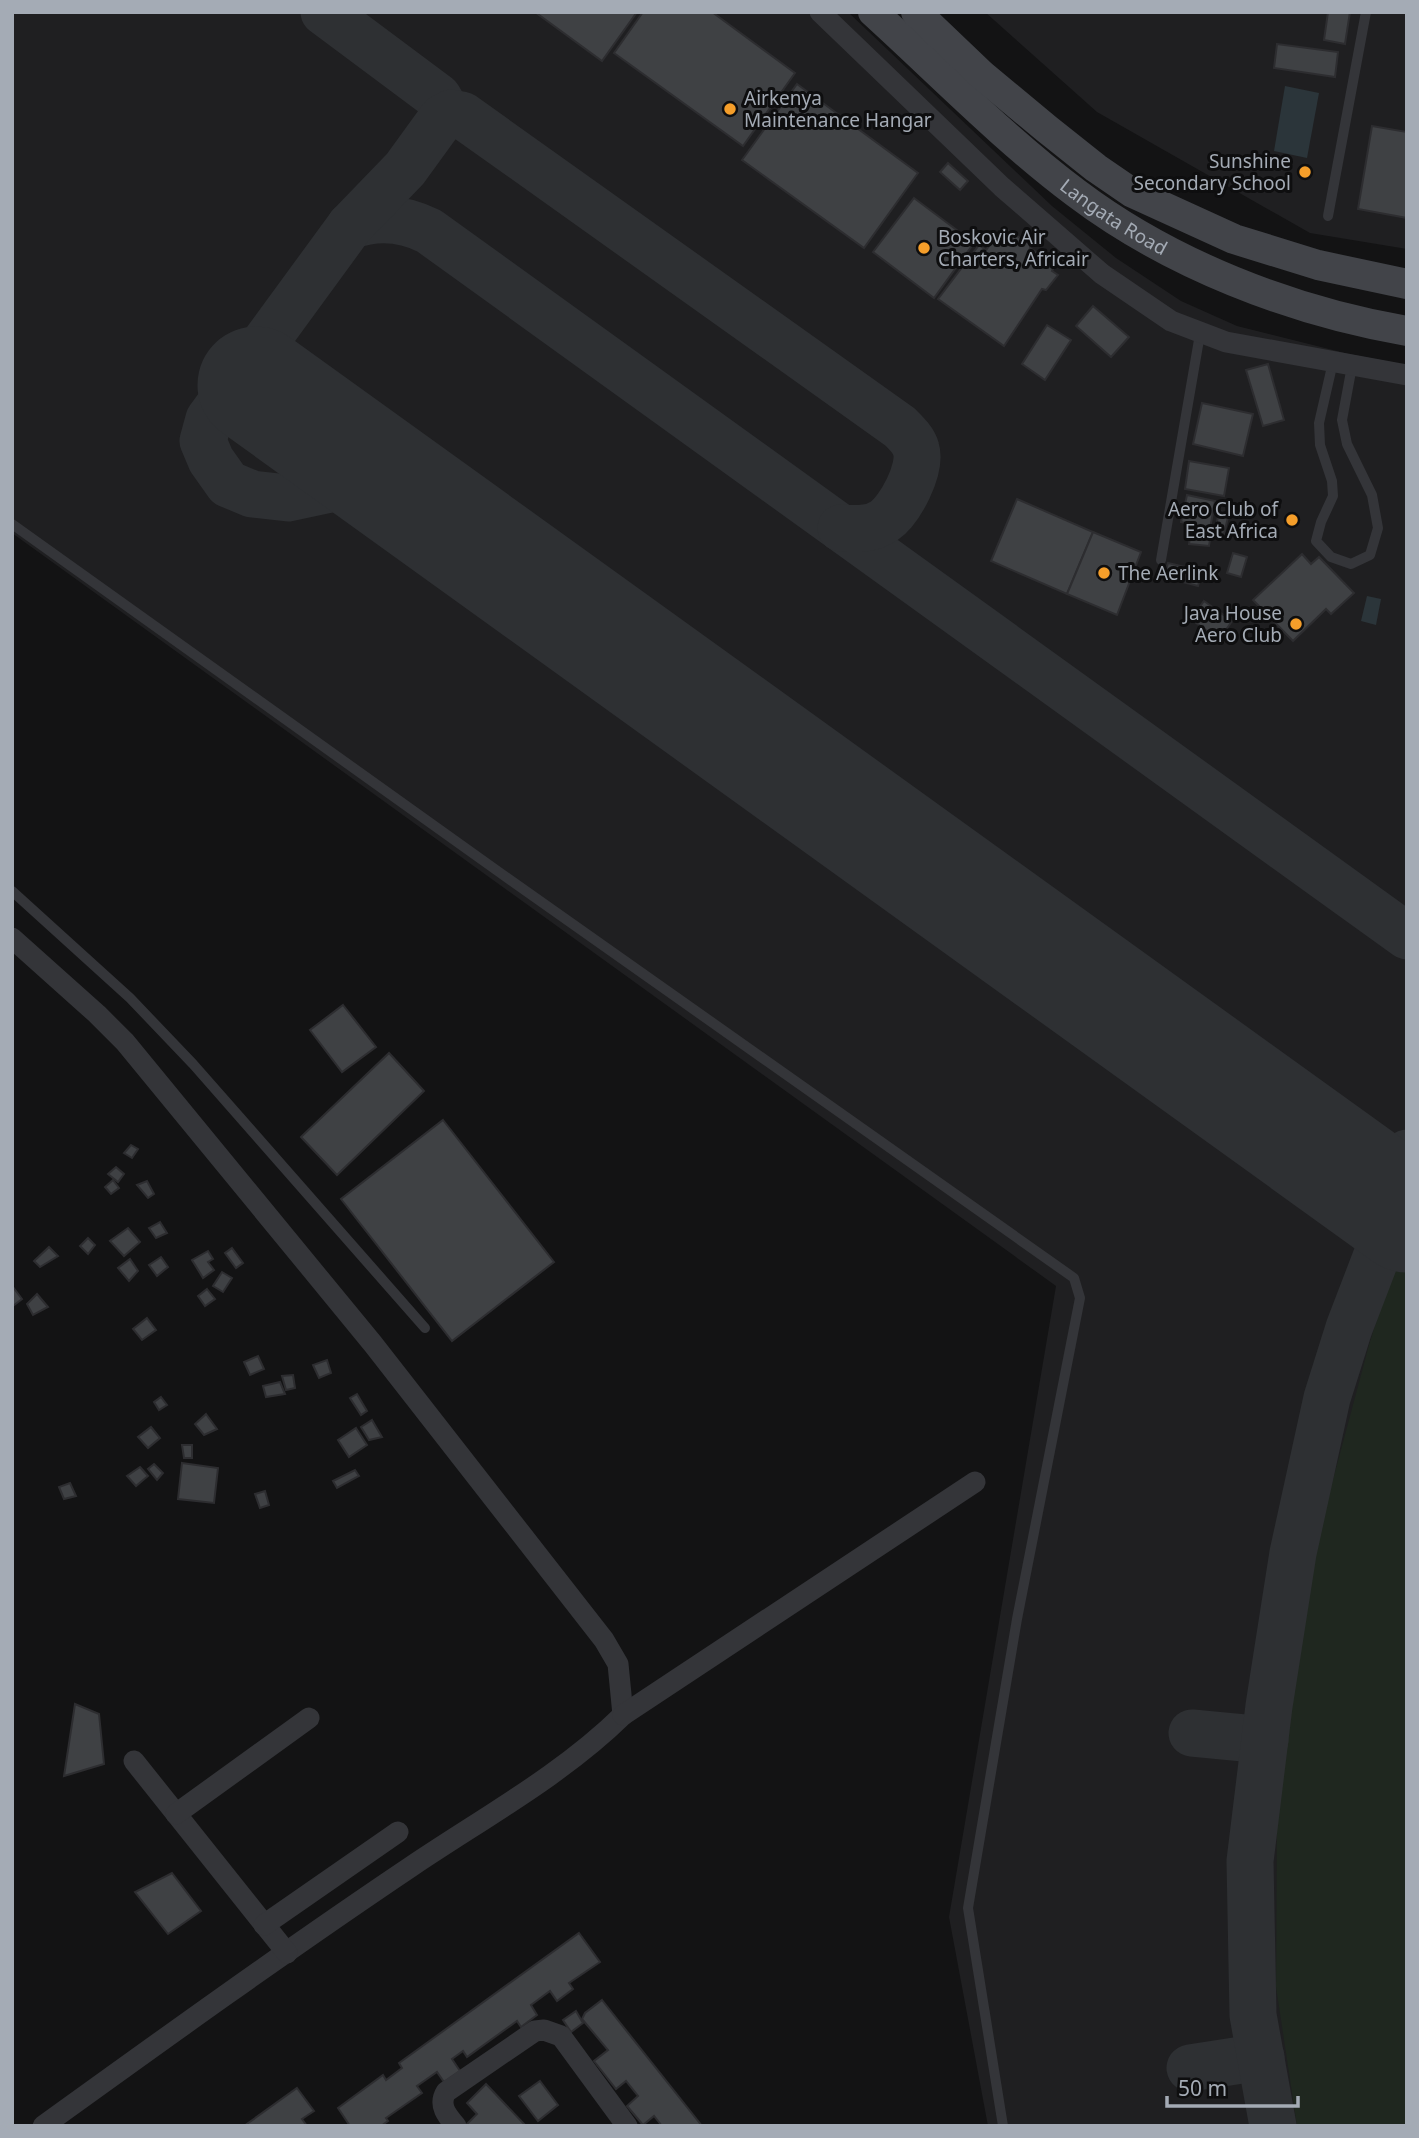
<svg xmlns="http://www.w3.org/2000/svg" width="1419" height="2138" viewBox="0 0 1419 2138" font-family="'Noto Sans',sans-serif">
<style>
.built{fill:#1f1f21}
.green{fill:#1f271f}
.water{fill:#2b353a}
.lines{fill:none;stroke-linecap:round;stroke-linejoin:round}
.taxiway{stroke:#2e3033;stroke-width:47}
.runway{stroke:#2e3033;stroke-width:117}
.building{fill:#3f4144;stroke:#2d2d30;stroke-width:2}
.service{stroke:#343539;stroke-width:10}
.minor{stroke:#343539;stroke-width:21}
.secondary{stroke:#424449;stroke-width:30}
.poi-dot{fill:#f59e2a;stroke:#0e0e0f;stroke-width:2.5}
.labels{text-anchor:middle;dominant-baseline:central;stroke-width:6;stroke-linejoin:round;paint-order:stroke}
.poi-label{font-size:19px;fill:#a4abb5;stroke:#0e0e0f;text-anchor:start}
.street-label{font-size:19px;fill:#a4abb5;stroke:#0e0e0f}
</style>
<rect width="100%" height="100%" fill="#131314"/>
<g class="built">
<polygon points="12,12 848,12 1052,206 1116,258 1181,301 1237,326 1349,354 1407,365 1407,2126 988,2126 949,1917 1056,1286 12,533"/>
<polygon points="985,12 1407,12 1407,249 1310,233 1097,112"/>
</g>
<polygon class="green" points="1399,1248 1407,1254 1407,2126 1297,2126 1276,1987 1277,1826 1292,1633 1369,1345"/>
<g class="water">
<polygon points="1285,86 1319,93 1307,158 1274,151"/>
<polygon points="1367,596 1381,599 1376,625 1361,621"/>
</g>
<g class="lines">
<g class="taxiway">
<polyline points="324,12 438,97 445,109 442,118"/>
<path d="M350 226C377 216 403 218 429 231L1407 936"/>
<path d="M349 485 288 498 252 494 228 484 211 460 203 441 209 419 350 226 405 169 442 118 451 113 462 115 900 427C906 433 914 441 916 449 922 469 900 510 884 521 871 530 856 529 841 528"/>
<path d="M1295 1133C1316 1147 1360 1181 1386 1172 1394 1169 1401 1159 1407 1153"/>
<polyline points="1192,1733 1265,1740"/>
<polyline points="1190,2068 1261,2057"/>
<polyline points="1273,2126 1253,2015 1250,1861 1269,1706 1293,1553 1327,1398 1349,1328 1377,1255 1399,1208"/>
</g>
<polyline class="runway" points="256,385 1407,1214"/>
</g>
<g class="building">
<polygon points="535,12 637,12 602,61"/>
<polygon points="643,12 712,12 795,73 743,146 614,53"/>
<polygon points="1328,12 1350,12 1345,44 1324,40"/>
<polygon points="1277,44 1338,52 1335,77 1274,68"/>
<polygon points="797,84 918,173 864,248 742,160"/>
<polygon points="1372,126 1407,132 1407,218 1358,209"/>
<polygon points="948,163 968,181 960,190 940,172"/>
<polygon points="914,198 974,243 934,298 873,252"/>
<polygon points="1003,227 1031,245 1030,248 1044,257 1042,259 1054,267 1052,271 1058,275 1046,290 1042,289 1004,346 938,299 979,245 986,250"/>
<polygon points="1093,306 1129,337 1111,357 1076,326"/>
<polygon points="1047,325 1071,340 1045,380 1022,364"/>
<polygon points="1268,364 1284,420 1263,426 1246,370"/>
<polygon points="1202,403 1253,414 1243,456 1193,444"/>
<polygon points="1189,461 1229,468 1224,496 1185,489"/>
<polygon points="1187,495 1215,501 1210,529 1181,522"/>
<polygon points="1017,499 1093,532 1067,594 991,561"/>
<polygon points="1219,511 1229,513 1224,534 1215,532"/>
<polygon points="1191,531 1211,534 1209,546 1189,544"/>
<polygon points="1093,532 1141,552 1117,615 1067,594"/>
<polygon points="1233,553 1247,557 1241,577 1227,573"/>
<polygon points="1302,554 1311,564 1319,557 1354,593 1331,614 1326,609 1293,641 1253,600"/>
<polygon points="1168,563 1202,571 1198,586 1164,577"/>
<polygon points="1204,601 1232,621 1219,640 1191,619"/>
<polygon points="343,1005 376,1047 342,1072 310,1030"/>
<polygon points="389,1053 424,1091 337,1175 301,1137"/>
<polygon points="443,1120 554,1262 452,1341 341,1199"/>
<polygon points="131,1145 138,1149 132,1158 124,1153"/>
<polygon points="116,1167 124,1174 118,1182 108,1174"/>
<polygon points="113,1180 119,1188 111,1194 105,1187"/>
<polygon points="147,1181 154,1194 148,1198 137,1185"/>
<polygon points="160,1222 167,1233 156,1238 149,1228"/>
<polygon points="128,1228 140,1242 124,1256 110,1241"/>
<polygon points="88,1238 95,1245 88,1254 80,1246"/>
<polygon points="49,1247 58,1256 40,1267 34,1261"/>
<polygon points="232,1248 243,1263 236,1268 225,1253"/>
<polygon points="208,1251 213,1259 208,1262 214,1270 203,1278 192,1260"/>
<polygon points="161,1257 168,1267 157,1276 149,1265"/>
<polygon points="130,1259 138,1271 129,1281 118,1268"/>
<polygon points="222,1272 232,1278 223,1292 213,1286"/>
<polygon points="13,1287 22,1299 13,1306 12,1305"/>
<polygon points="207,1289 215,1299 205,1306 198,1296"/>
<polygon points="37,1294 48,1307 33,1315 27,1304"/>
<polygon points="147,1318 156,1330 142,1340 133,1329"/>
<polygon points="258,1356 264,1369 250,1375 244,1362"/>
<polygon points="327,1360 331,1373 319,1378 313,1365"/>
<polygon points="293,1375 295,1388 286,1390 282,1376"/>
<polygon points="280,1382 285,1394 266,1397 263,1386"/>
<polygon points="357,1394 367,1411 361,1415 350,1398"/>
<polygon points="161,1397 167,1405 159,1410 154,1402"/>
<polygon points="206,1414 217,1429 204,1435 195,1424"/>
<polygon points="372,1420 382,1437 369,1440 361,1427"/>
<polygon points="151,1427 160,1438 148,1448 138,1437"/>
<polygon points="356,1428 367,1445 349,1457 338,1440"/>
<polygon points="182,1445 192,1445 192,1458 184,1458"/>
<polygon points="182,1463 218,1468 214,1503 178,1499"/>
<polygon points="154,1464 163,1473 157,1480 148,1469"/>
<polygon points="140,1467 148,1476 136,1486 127,1476"/>
<polygon points="355,1470 359,1476 337,1488 333,1481"/>
<polygon points="70,1483 76,1496 64,1499 59,1487"/>
<polygon points="265,1491 269,1505 260,1508 255,1494"/>
<polygon points="75,1704 99,1714 104,1764 64,1776"/>
<polygon points="172,1873 201,1911 168,1934 135,1892"/>
<polygon points="579,1933 600,1962 569,1983 573,1989 557,2001 550,1991 531,2005 537,2015 521,2027 517,2021 467,2057 463,2051 452,2059 460,2071 444,2082 437,2072 417,2086 422,2093 386,2118 388,2121 381,2126 350,2126 338,2108 383,2075 386,2080 402,2068 399,2063"/>
<polygon points="602,2000 702,2126 662,2126 654,2116 643,2125 627,2106 638,2096 626,2081 616,2089 594,2061 608,2050 582,2019 585,2013"/>
<polygon points="576,2011 583,2023 571,2032 563,2020"/>
<polygon points="540,2081 558,2105 538,2121 519,2096"/>
<polygon points="486,2084 526,2126 465,2126 477,2114 467,2103"/>
<polygon points="297,2088 314,2111 302,2119 307,2126 244,2126"/>
</g>
<g class="lines">
<g class="service">
<polyline points="1328,216 1366,12"/>
<polyline points="1333,362 1319,423 1320,445 1332,481 1333,496 1321,522 1316,541 1331,557 1351,564 1370,555 1378,528 1372,495 1347,444 1342,420 1352,366"/>
<polyline points="12,524 499,872 1074,1278 1080,1298 1017,1619 968,1908 1003,2126"/>
<polyline points="1161,560 1200,334"/>
<polyline points="12,891 130,998 193,1064 425,1328"/>
</g>
<g class="minor">
<polyline points="820,12 1002,187 1102,274 1171,321 1226,342 1407,375"/>
<path d="M12 938 97 1014 125 1042 373 1344 604 1640 618 1664 623 1715C562 1775 483 1818 412 1866 287 1950 165 2038 43 2126"/>
<polyline points="623,1715 975,1482"/>
<polyline points="134,1761 287,1953"/>
<polyline points="176,1814 309,1718"/>
<polyline points="264,1925 398,1832"/>
<path d="M456 2126C447 2116 438 2105 446 2092L535 2031 544 2030 561 2036 627 2126"/>
</g>
<g class="secondary">
<path id="s1" d="M873 12C939 72 1005 140 1076 193 1170 264 1291 311 1407 331"/>
<polyline points="916,12 982,75 1047,129 1096,168 1131,192 1234,239 1318,265 1407,284"/>
</g>
</g>
<g class="poi-dot">
<circle cx="730" cy="109" r="7"/>
<circle cx="1305" cy="172" r="7"/>
<circle cx="924" cy="248" r="7"/>
<circle cx="1292" cy="520" r="7"/>
<circle cx="1104" cy="573" r="7"/>
<circle cx="1296" cy="624" r="7"/>
</g>
<g class="labels">
<g class="poi-label">
<text x="744" y="98">Airkenya<tspan x="744" dy="22">Maintenance Hangar</tspan></text>
<text x="1291" y="161" text-anchor="end">Sunshine<tspan x="1291" dy="22">Secondary School</tspan></text>
<text x="938" y="237">Boskovic Air<tspan x="938" dy="22">Charters, Africair</tspan></text>
<text x="1278" y="509" text-anchor="end">Aero Club of<tspan x="1278" dy="22">East Africa</tspan></text>
<text x="1118" y="573">The Aerlink</text>
<text x="1282" y="613" text-anchor="end">Java House<tspan x="1282" dy="22">Aero Club</tspan></text>
</g>
<g class="street-label">
<text stroke="none"><textPath href="#s1" startOffset="317">Langata Road</textPath></text>
</g>
</g>
<rect width="1419" height="2138" fill="none" stroke="#a4abb5" stroke-width="28"/>
<path d="M1167 2096v10h131v-10" fill="none" stroke="#a4abb5" stroke-width="3.5"/>
<text x="1178" y="2096" font-size="21" fill="#a4abb5" stroke="#0e0e0f" stroke-width="5" paint-order="stroke">50 m</text>
</svg>
